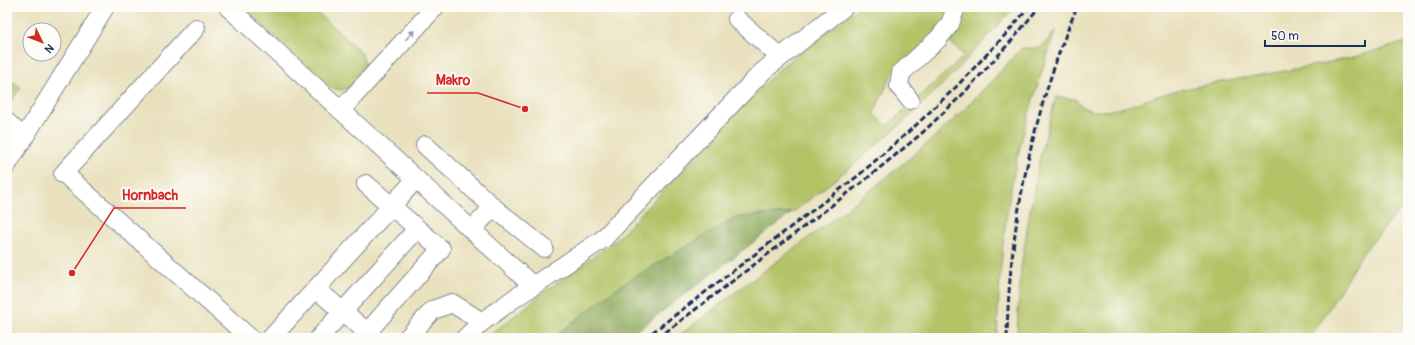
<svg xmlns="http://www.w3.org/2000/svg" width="1415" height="345" viewBox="0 0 1415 345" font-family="Pangolin,sans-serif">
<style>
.green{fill:#b3c366;stroke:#677962;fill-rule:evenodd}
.forest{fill:#8ea95b;stroke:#546c5c}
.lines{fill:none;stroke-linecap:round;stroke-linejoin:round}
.minor-casing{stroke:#82888e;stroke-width:20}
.minor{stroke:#fff;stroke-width:18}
.rail{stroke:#1b2f5e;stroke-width:3;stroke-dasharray:6 3;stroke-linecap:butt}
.oneway{stroke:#8d97ae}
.leader{fill:none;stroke:#d62828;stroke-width:1.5}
.callout-dot{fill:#d62828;stroke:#fdfcf7;stroke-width:1.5}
.callout-label{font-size:14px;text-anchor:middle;font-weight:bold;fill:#d62828;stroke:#fdfcf7;stroke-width:4;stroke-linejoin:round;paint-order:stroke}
</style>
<rect width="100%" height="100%" fill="#fdfcf7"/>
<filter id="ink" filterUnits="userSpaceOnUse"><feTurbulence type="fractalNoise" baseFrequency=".025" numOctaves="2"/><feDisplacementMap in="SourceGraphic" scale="8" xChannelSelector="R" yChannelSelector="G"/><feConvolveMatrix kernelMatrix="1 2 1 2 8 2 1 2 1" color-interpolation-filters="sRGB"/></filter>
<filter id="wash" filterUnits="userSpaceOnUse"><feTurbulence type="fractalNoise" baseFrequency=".012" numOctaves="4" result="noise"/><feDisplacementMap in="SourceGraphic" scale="16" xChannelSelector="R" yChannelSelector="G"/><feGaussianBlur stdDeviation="0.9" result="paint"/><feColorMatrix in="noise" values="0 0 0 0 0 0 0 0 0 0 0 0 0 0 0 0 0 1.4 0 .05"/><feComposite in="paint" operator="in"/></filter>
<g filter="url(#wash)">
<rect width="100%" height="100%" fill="#e9e1bd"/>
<g class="green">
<polygon points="243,7 311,7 362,53 365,65 360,76 350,87 342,90 330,88"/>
<path d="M859 7H1015L948 79 908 118 852 166 792 213 738 217 699 239 617 288 553 338H486L556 283 615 241 780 68ZM938 29 964 56 887 126 874 113 891 76Z"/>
<path d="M1056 30C1042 70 1029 110 1019 151 1004 212 999 276 997 338H676C760 272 849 211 930 141 963 113 992 80 1022 48H1041Z"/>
<path d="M1408 41V201L1362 254 1311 338H1017L1018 309 1021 268 1030 211 1040 157 1056 97 1075 99C1083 108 1087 111 1101 111 1126 110 1147 98 1171 92 1250 74 1331 68 1408 41Z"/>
<polygon points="7,75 11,81 21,87 10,103 7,102"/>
</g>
<polygon class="forest" points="792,213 627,338 553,338 617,288 699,239 738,217"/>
</g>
<g filter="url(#ink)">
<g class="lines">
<g class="minor-casing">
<g id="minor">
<polyline points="228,7 533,286"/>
<polyline points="737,19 780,57"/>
<polyline points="910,100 899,86 901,73 938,39 950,24 956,7"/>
<polyline points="341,110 435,7"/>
<polyline points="7,122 24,138"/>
<polyline points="425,145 493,207 544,248"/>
<polyline points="7,165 105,7"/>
<polyline points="63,174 196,28"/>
<polyline points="69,178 250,338"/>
<polyline points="472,230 493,207"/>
<polyline points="316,289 367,332"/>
<polyline points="271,338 416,179"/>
<polyline points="319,338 417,229"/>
<polyline points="362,338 441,249 366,184"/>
<polyline points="407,338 433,310 452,303 482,322"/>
<polyline points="465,338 482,322 512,300 603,239 762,72 844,7"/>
</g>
</g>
<use href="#minor" class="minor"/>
<g class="rail">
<polyline points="645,338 859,175 915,126 956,87 1007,33 1029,7"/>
<polyline points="658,338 865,180 921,134 963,94 1013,39 1039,7"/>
<path d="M1007 338C1009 225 1033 111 1077 7"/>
</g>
</g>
<defs><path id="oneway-shaft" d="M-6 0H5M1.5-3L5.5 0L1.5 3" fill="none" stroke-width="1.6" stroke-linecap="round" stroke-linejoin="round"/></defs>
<use class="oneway" href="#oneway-shaft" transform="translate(410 35) rotate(-48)"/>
</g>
<path class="leader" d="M525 109L478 93H427M72 273L114 208H186"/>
<g class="callout-dot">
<circle cx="525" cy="109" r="4"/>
<circle cx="72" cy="273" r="4"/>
</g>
<g class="callout-label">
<text x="453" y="85">Makro</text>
<text x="150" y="200">Hornbach</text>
</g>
<rect width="1415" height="345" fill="none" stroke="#fdfcf7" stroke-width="24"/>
<g transform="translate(42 42) rotate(133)"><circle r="19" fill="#fdfcf7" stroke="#a3aaba"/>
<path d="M0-3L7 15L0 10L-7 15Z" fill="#c8321e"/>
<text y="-6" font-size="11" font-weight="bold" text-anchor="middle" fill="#1b2f5e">N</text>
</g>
<path d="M1265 40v6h100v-6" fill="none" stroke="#1b2f5e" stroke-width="2"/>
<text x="1271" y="40" font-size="12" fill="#1b2f5e" stroke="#fdfcf7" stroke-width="3" paint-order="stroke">50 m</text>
</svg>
